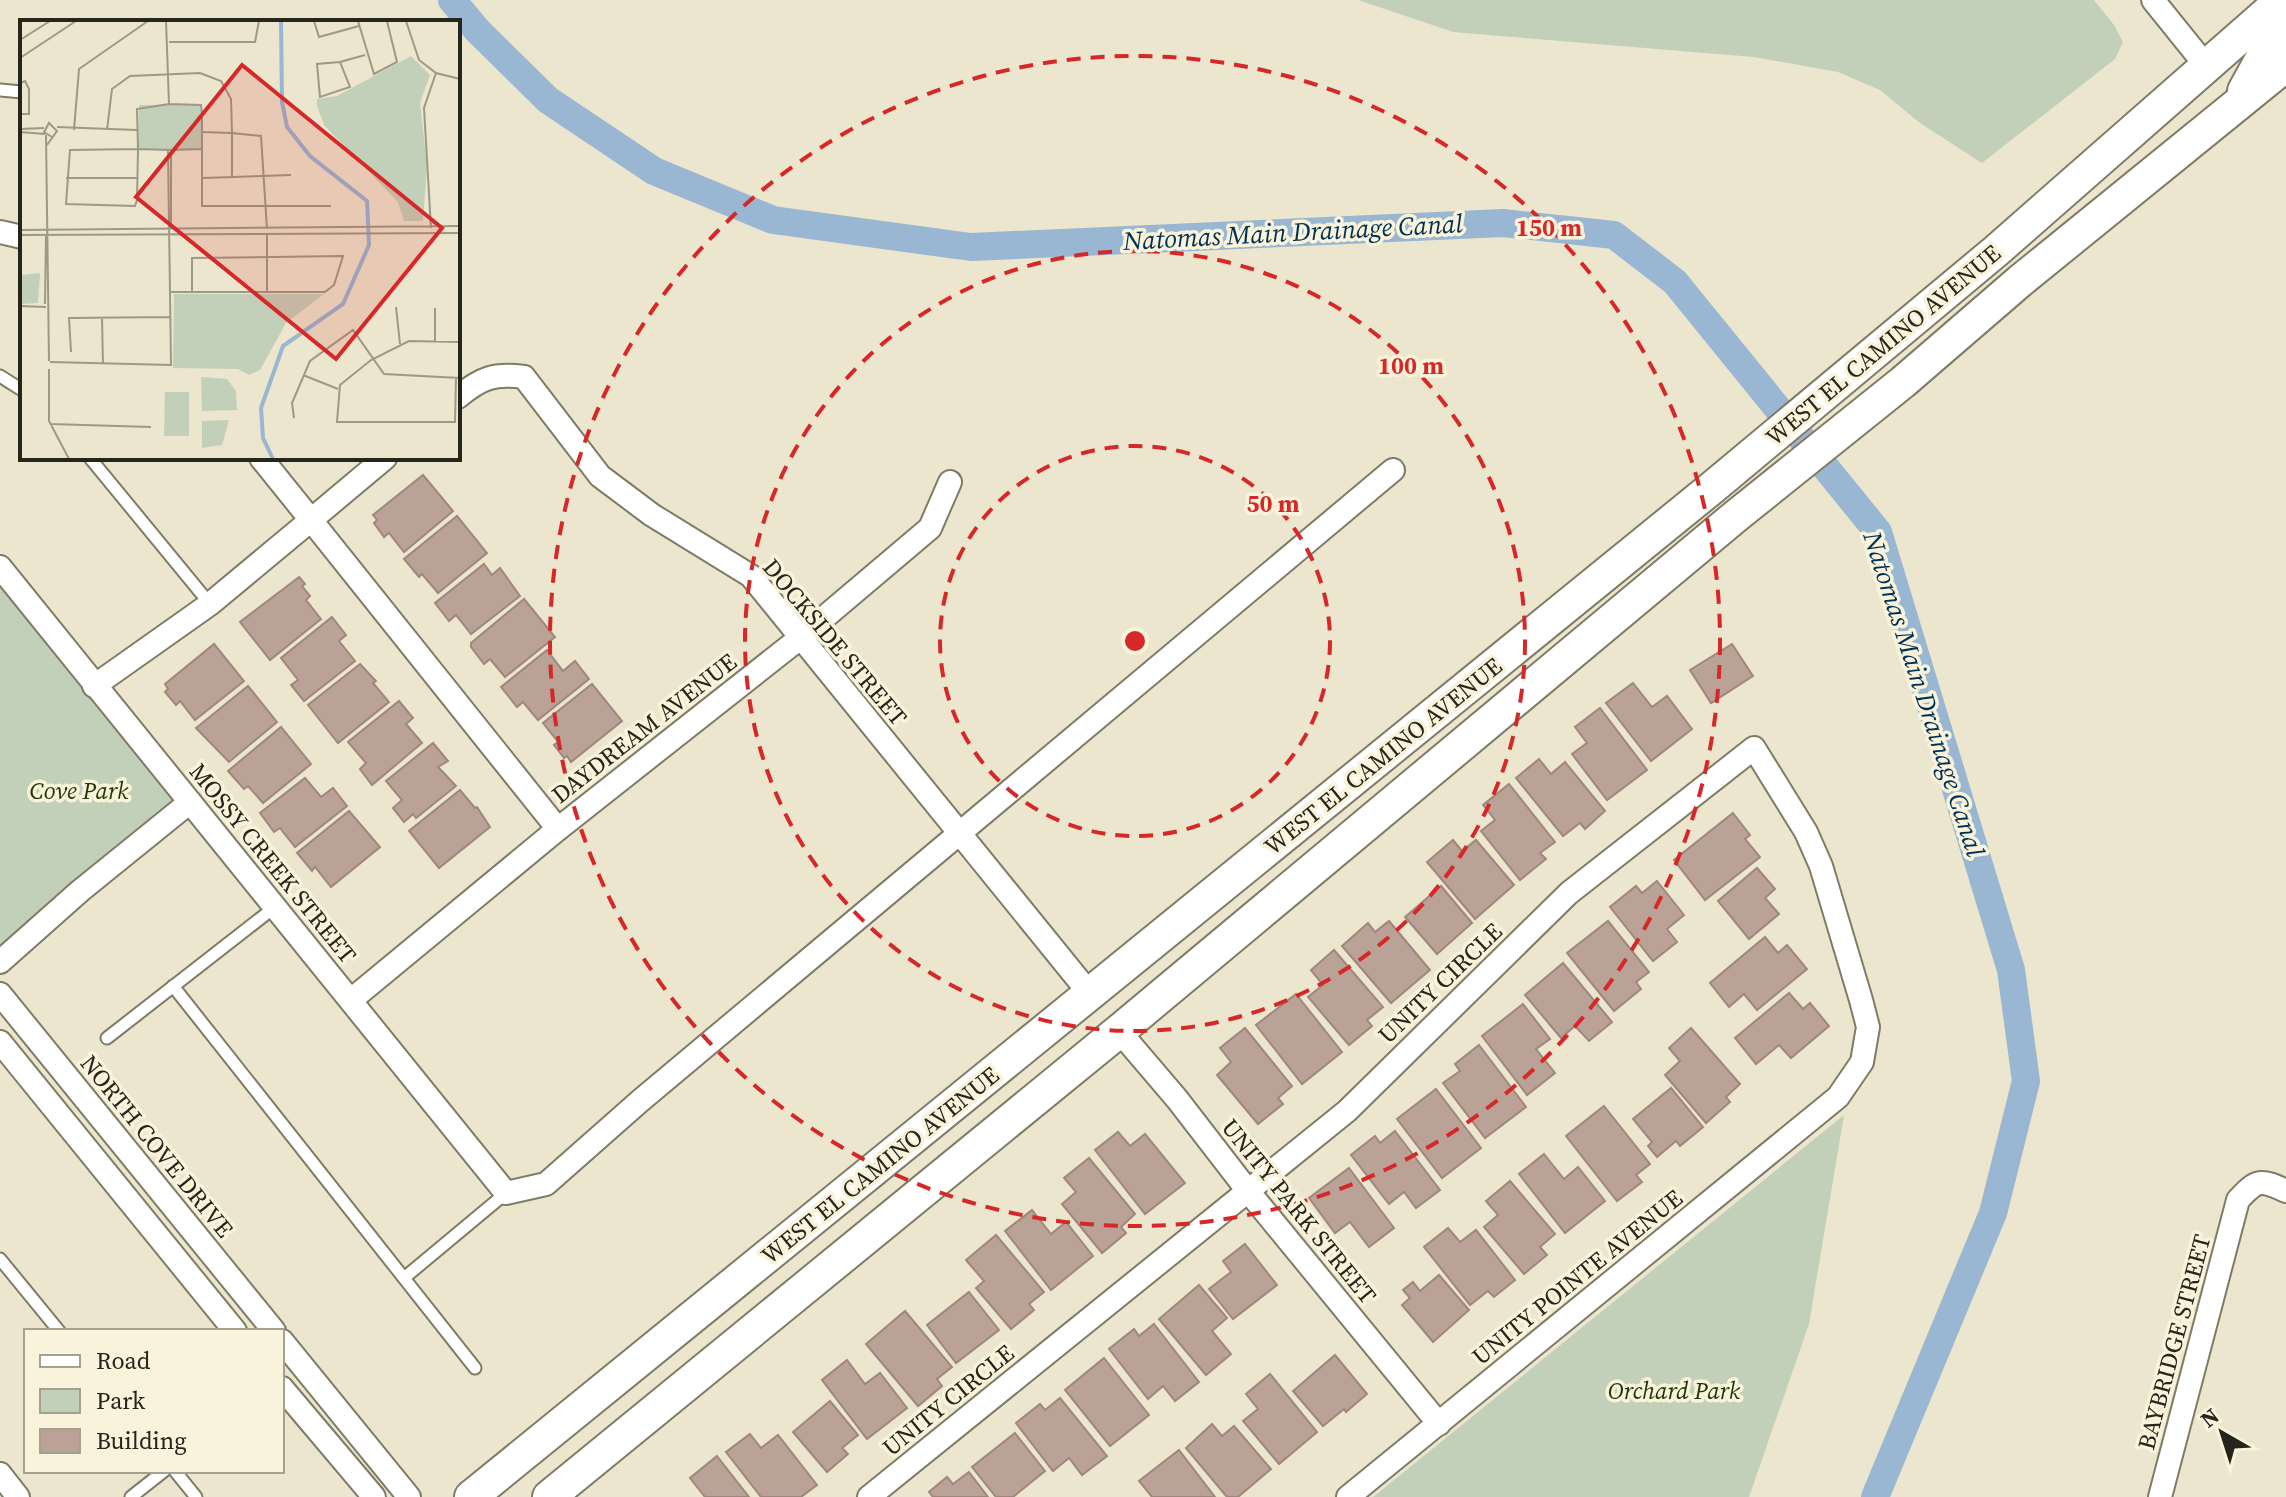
<svg xmlns="http://www.w3.org/2000/svg" width="2286" height="1497" viewBox="0 0 2286 1497" font-family="'Source Serif 4',serif">
<style>
.green{fill:#c3d0b9}
.lines{fill:none;stroke-linecap:round;stroke-linejoin:round}
.canal{stroke:#99b6d2;stroke-width:28}
.building{fill:#bba297;stroke:#9f877d;stroke-width:2}
.service-casing{stroke:#7f7b65;stroke-width:15}
.minor-casing{stroke:#7f7b65;stroke-width:26}
.secondary-casing{stroke:#7f7b65;stroke-width:36}
.service{stroke:#fff;stroke-width:11}
.minor{stroke:#fff;stroke-width:22}
.secondary{stroke:#fff;stroke-width:32}
.ring{fill:none;stroke:#d62828;stroke-width:4;stroke-dasharray:14 10}
.labels{text-anchor:middle;dominant-baseline:central;stroke-width:7;stroke-linejoin:round;paint-order:stroke}
.street-label{font-size:24px;fill:#26251b;stroke:#f8f3da}
.park-label{font-size:24px;font-style:italic;fill:#1f3703;stroke:#f8f3da}
.water-label{font-size:26px;font-style:italic;fill:#003155;stroke:#f8f3da}
.inset-river{fill:none;stroke:#99b6d2;stroke-width:4}
.inset-road{fill:none;stroke:#9c9986;stroke-width:2}
.view{fill:#d62828;fill-opacity:0.15;stroke:#d62828;stroke-width:4}
.inset-edge{fill:none;stroke:#26251b;stroke-width:4}
.centre{fill:#d62828;stroke:#f8f3da;stroke-width:4}
.ring-label{font-size:24px;text-anchor:middle;font-weight:bold;fill:#d62828;stroke:#f8f3da;stroke-width:7;stroke-linejoin:round;paint-order:stroke}
</style>
<rect width="100%" height="100%" fill="#ebe6cd"/>
<g class="green">
<polygon points="1358,0 2094,0 2114,25 2123,42 2115,59 1982,163 1920,123 1880,90 1838,72 1754,57 1453,32"/>
<polygon points="0,572 190,802 0,957"/>
<polygon points="1844,1115 1809,1324 1749,1497 1373,1497"/>
</g>
<g class="lines">
<polyline class="canal" points="452,0 477,30 548,100 654,171 773,220 971,247 1503,223 1614,235 1675,282 1878,532 2011,970 2026,1081 1993,1213 1875,1497"/>
</g>
<g class="building">
<polygon points="423,475 453,511 404,552 389,533 384,537 374,523 377,520 373,515"/>
<polygon points="457,516 487,553 438,593 422,574 419,577 404,559"/>
<polygon points="484,564 492,575 500,568 520,596 471,634 456,615 449,621 435,603"/>
<polygon points="299,577 305,584 302,586 310,596 306,600 321,619 270,660 240,622"/>
<polygon points="524,599 555,637 505,677 490,659 484,664 471,647 471,643"/>
<polygon points="332,617 346,635 339,641 355,661 304,701 291,685 298,680 281,658"/>
<polygon points="214,644 244,681 195,720 180,701 176,705 165,692 168,689 165,684"/>
<polygon points="1732,644 1753,676 1711,703 1690,670"/>
<polygon points="547,650 563,671 575,661 589,679 538,720 523,702 517,707 501,687"/>
<polygon points="360,664 376,681 373,683 389,702 338,743 308,705"/>
<polygon points="1633,683 1652,707 1667,696 1692,729 1651,761 1606,703"/>
<polygon points="592,684 622,721 571,762 567,756 564,758 554,745 558,742 543,723"/>
<polygon points="248,686 277,722 229,762 196,728"/>
<polygon points="399,701 413,718 406,724 422,743 372,785 360,769 366,763 348,742"/>
<polygon points="1600,708 1647,770 1607,800 1572,754 1587,743 1575,727"/>
<polygon points="281,727 311,764 263,803 248,786 244,789 228,771"/>
<polygon points="433,743 448,761 438,767 456,786 416,818 413,814 404,822 393,808 402,800 386,781"/>
<polygon points="1539,759 1551,774 1565,762 1605,811 1585,829 1580,823 1563,836 1516,778"/>
<polygon points="305,778 321,797 333,788 347,806 295,847 280,828 274,832 260,813"/>
<polygon points="1509,784 1555,842 1540,853 1546,859 1520,880 1481,831 1495,820 1483,805"/>
<polygon points="460,790 475,808 477,807 490,827 439,868 409,831"/>
<polygon points="349,811 380,847 331,887 315,867 312,871 297,853"/>
<polygon points="1733,813 1750,835 1745,839 1760,857 1705,900 1674,860"/>
<polygon points="1453,840 1462,851 1476,840 1514,885 1475,919 1427,862"/>
<polygon points="1757,868 1775,889 1765,898 1779,914 1749,939 1718,901"/>
<polygon points="1657,881 1684,915 1667,929 1677,942 1653,961 1610,907 1636,886 1642,893"/>
<polygon points="1441,886 1472,923 1437,954 1405,917"/>
<polygon points="1389,921 1430,970 1391,1003 1342,946 1368,923 1375,932"/>
<polygon points="1608,921 1649,972 1636,982 1641,989 1614,1011 1567,953"/>
<polygon points="1765,937 1778,953 1787,945 1807,969 1757,1010 1744,994 1729,1007 1710,983"/>
<polygon points="1334,950 1383,1007 1367,1020 1372,1026 1349,1045 1308,997 1323,985 1311,970"/>
<polygon points="1563,963 1612,1022 1589,1041 1575,1026 1561,1038 1525,995"/>
<polygon points="1789,993 1803,1009 1810,1003 1829,1026 1791,1058 1779,1045 1756,1064 1735,1038"/>
<polygon points="1296,994 1342,1052 1302,1084 1256,1025"/>
<polygon points="1523,1004 1550,1039 1536,1049 1555,1073 1527,1095 1482,1036"/>
<polygon points="1245,1028 1292,1086 1278,1098 1283,1104 1258,1124 1217,1075 1231,1062 1220,1048"/>
<polygon points="1691,1028 1740,1084 1726,1097 1730,1102 1706,1123 1665,1075 1680,1061 1669,1048"/>
<polygon points="1479,1045 1526,1107 1485,1138 1443,1083 1460,1071 1455,1064"/>
<polygon points="1671,1088 1703,1127 1680,1146 1676,1141 1657,1157 1648,1146 1652,1142 1633,1119"/>
<polygon points="1436,1089 1481,1148 1442,1178 1397,1119"/>
<polygon points="1604,1106 1650,1164 1636,1175 1642,1182 1617,1201 1566,1136"/>
<polygon points="1395,1131 1440,1190 1416,1208 1404,1192 1389,1204 1351,1155 1375,1136 1380,1143"/>
<polygon points="1118,1132 1130,1146 1145,1134 1185,1183 1145,1214 1095,1150"/>
<polygon points="1544,1154 1564,1179 1578,1167 1605,1201 1565,1233 1519,1174"/>
<polygon points="1089,1158 1135,1214 1121,1227 1126,1233 1102,1253 1062,1204 1076,1192 1064,1178"/>
<polygon points="1349,1168 1394,1228 1369,1247 1350,1222 1335,1233 1309,1198"/>
<polygon points="1510,1181 1555,1234 1540,1247 1547,1255 1524,1274 1484,1227 1498,1215 1486,1201"/>
<polygon points="1032,1210 1051,1234 1066,1222 1093,1256 1051,1290 1005,1231"/>
<polygon points="1448,1228 1460,1242 1476,1230 1515,1280 1494,1297 1488,1291 1470,1305 1424,1247"/>
<polygon points="996,1235 1044,1292 1029,1304 1034,1310 1011,1329 976,1288 984,1281 966,1260"/>
<polygon points="1245,1244 1277,1285 1233,1319 1209,1289 1231,1272 1223,1261"/>
<polygon points="1439,1275 1469,1310 1433,1342 1402,1305 1410,1298 1403,1290 1413,1282 1420,1291"/>
<polygon points="1199,1285 1227,1318 1212,1331 1231,1354 1206,1375 1159,1319"/>
<polygon points="969,1292 999,1330 956,1363 927,1325"/>
<polygon points="905,1311 952,1367 937,1379 942,1386 918,1406 866,1344"/>
<polygon points="1154,1324 1199,1382 1175,1401 1163,1386 1148,1399 1109,1349 1134,1329 1139,1336"/>
<polygon points="1335,1355 1367,1394 1346,1412 1344,1409 1323,1426 1293,1391"/>
<polygon points="1104,1358 1149,1415 1110,1446 1065,1390"/>
<polygon points="847,1360 865,1384 880,1373 907,1408 867,1439 822,1380"/>
<polygon points="1270,1374 1317,1432 1279,1464 1243,1421 1258,1409 1246,1394"/>
<polygon points="1060,1398 1107,1456 1082,1475 1069,1458 1053,1471 1016,1423 1040,1404 1045,1410"/>
<polygon points="830,1401 858,1435 842,1448 848,1454 827,1472 793,1432"/>
<polygon points="1212,1424 1222,1436 1234,1426 1271,1469 1238,1497 1227,1497 1186,1448"/>
<polygon points="1015,1433 1045,1471 1013,1497 996,1497 972,1467"/>
<polygon points="750,1434 761,1448 778,1435 817,1485 801,1497 761,1497 726,1452"/>
<polygon points="1179,1450 1215,1497 1152,1497 1139,1481"/>
<polygon points="717,1456 749,1497 705,1497 690,1478"/>
<polygon points="969,1472 988,1497 933,1497 929,1492 947,1477 953,1484"/>
</g>
<g class="lines">
<g class="service-casing">
<g id="service">
<polyline points="0,90 22,92"/>
<polyline points="0,376 22,390"/>
<polyline points="90,458 210,604"/>
<polyline points="173,986 475,1368"/>
<polyline points="107,1038 275,907"/>
<polyline points="0,1259 59,1331"/>
<polyline points="404,1278 506,1193"/>
<polyline points="175,1471 196,1497"/>
<polyline points="131,1497 164,1471"/>
</g>
</g>
<g class="minor-casing">
<g id="minor">
<polyline points="2153,0 2207,67"/>
<polyline points="0,232 22,237"/>
<path d="M458 397C481 378 494 373 524 377L600 476 652 515 751 576 1090 994"/>
<polyline points="261,458 311,520 385,458"/>
<polyline points="0,567 506,1193 546,1184 640,1101 1393,470"/>
<polyline points="94,686 210,604 311,520 558,829"/>
<polyline points="0,962 80,891 190,802"/>
<polyline points="0,994 274,1331"/>
<polyline points="351,1000 558,829 800,638 930,528 950,482"/>
<polyline points="1119,1031 1177,1099 1248,1191 1439,1424"/>
<polyline points="0,1042 235,1331"/>
<polyline points="282,1341 409,1497"/>
<polyline points="282,1388 374,1497"/>
<polyline points="0,1474 18,1497"/>
<polyline points="869,1497 1347,1111 1569,893 1754,748 1806,832 1821,866 1861,1000 1868,1027 1862,1062 1838,1097 1348,1497"/>
<path d="M2160 1497 2238 1200C2257 1179 2261 1179 2286 1191"/>
</g>
</g>
<g class="secondary-casing">
<g id="secondary">
<polyline points="2244,91 2267,49 2286,31"/>
<polyline points="471,1497 1713,487 1996,251 2282,0"/>
<polyline points="549,1497 1119,1031 1736,516 1903,382 2020,281 2286,65"/>
</g>
</g>
<use href="#service" class="service"/>
<use href="#minor" class="minor"/>
<use href="#secondary" class="secondary"/>
</g>
<g class="ring">
<circle cx="1135" cy="641" r="195"/>
<circle cx="1135" cy="641" r="390"/>
<circle cx="1135" cy="641" r="585"/>
</g>
<g class="labels">
<g class="street-label">
<text transform="translate(1883 345) rotate(-40)">WEST EL CAMINO AVENUE</text>
<text transform="translate(835 642) rotate(50)">DOCKSIDE STREET</text>
<text transform="translate(644 728) rotate(-38)">DAYDREAM AVENUE</text>
<text transform="translate(1383 756) rotate(-39)">WEST EL CAMINO AVENUE</text>
<text transform="translate(273 863) rotate(51)">MOSSY CREEK STREET</text>
<text transform="translate(1440 983) rotate(-44)">UNITY CIRCLE</text>
<text transform="translate(157 1146) rotate(51)">NORTH COVE DRIVE</text>
<text transform="translate(880 1165) rotate(-39)">WEST EL CAMINO AVENUE</text>
<text transform="translate(1299 1211) rotate(51)">UNITY PARK STREET</text>
<text transform="translate(1577 1277) rotate(-39)">UNITY POINTE AVENUE</text>
<text transform="translate(2174 1342) rotate(-75)">BAYBRIDGE STREET</text>
<text transform="translate(948 1400) rotate(-39)">UNITY CIRCLE</text>
</g>
<g class="park-label">
<text x="79" y="790">Cove Park</text>
<text x="1674" y="1390">Orchard Park</text>
</g>
<g class="water-label">
<text transform="translate(1293 232) rotate(-3)">Natomas Main Drainage Canal</text>
<text transform="translate(1924 694) rotate(72)">Natomas Main Drainage Canal</text>
</g>
</g>
<g transform="translate(20 20)">
<rect width="440" height="440" fill="#ebe6cd"/>
<path d="M391 36 410 55 400 83 407 145 403 201H384L378 182 304 105 297 86V79L317 76ZM119 85H181L182 129H118ZM20 253 18 283 0 284V255ZM154 274H304L266 303 240 350 229 355 218 349 153 348ZM181 357 207 359 216 371 217 390 182 391ZM145 372H169V416H144ZM209 400 202 425 182 428V401Z" fill="#c3d0b9"/>
<path class="inset-river" d="M253 439 243 418 241 388 263 326 323 284 349 225 347 181 290 136 267 107 262 82 261 1"/>
<path class="inset-road" d="M146 1 149 84M294 1 299 17 339 6M338 1 354 54 377 42 367 1M386 1 399 40 416 53 440 59M0 20 30 1M149 22H235L239 1M0 38 56 1M320 42 330 67 300 77 297 44ZM320 42 345 35M0 63 5 61 9 69V94H0M37 107 117 110M0 109 24 108M54 110 59 49 128 1M87 110 92 69 110 56 180 53 201 61 211 79 212 113 241 116 247 209M0 112 25 114M181 112 212 113V158M26 115 29 341M27 125 37 111 29 103 24 112 32 117M182 129 151 130 118 129 50 130 46 184 115 186 117 180 118 129 117 89 149 84 181 85 182 93V186H311M46 158H117M182 158 271 155M151 208V130M411 208 404 88 416 53M0 210 440 206M0 215 440 213M247 215V272M151 272H305L314 265 323 236 172 238V272M25 284 26 215M0 286 26 287M376 287 380 324M82 297 83 345M415 321V288M51 332 49 298 151 297M30 342 151 345 148 130M29 349V401L49 439M283 355 318 369M436 357 435 402H317L320 365 351 340 389 321 440 322M0 370V412M274 398 272 383 290 341 333 310 364 354 440 358M30 404 131 407"/>
<path class="view" d="M222 45 422 208 316 339 116 177Z"/>
<rect width="440" height="440" class="inset-edge"/>
</g>
<circle cx="1135" cy="641" r="12" class="centre"/>
<g class="ring-label">
<text x="1549" y="236">150 m</text>
<text x="1411" y="374">100 m</text>
<text x="1273" y="512">50 m</text>
</g>
<rect x="24" y="1329" width="260" height="144" fill="#f8f3da" stroke="#a4a18e" stroke-width="2"/>
<rect x="40" y="1355" width="40" height="12" fill="#ffffff" stroke="#a4a18e" stroke-width="2"/>
<text x="96" y="1369" font-size="24" fill="#26251b">Road</text>
<rect x="40" y="1389" width="40" height="24" fill="#c3d0b9" stroke="#a4a18e" stroke-width="2"/>
<text x="96" y="1409" font-size="24" fill="#26251b">Park</text>
<rect x="40" y="1429" width="40" height="24" fill="#bba297" stroke="#a4a18e" stroke-width="2"/>
<text x="96" y="1449" font-size="24" fill="#26251b">Building</text>
<g transform="translate(2222 1433) rotate(321)" stroke="#f8f3da" stroke-width="6" paint-order="stroke">
<path d="M0-6L14 30L0 20L-14 30Z" fill="#26251b"/>
<text y="-12" font-size="22" font-weight="bold" text-anchor="middle" fill="#26251b">N</text>
</g>
</svg>
